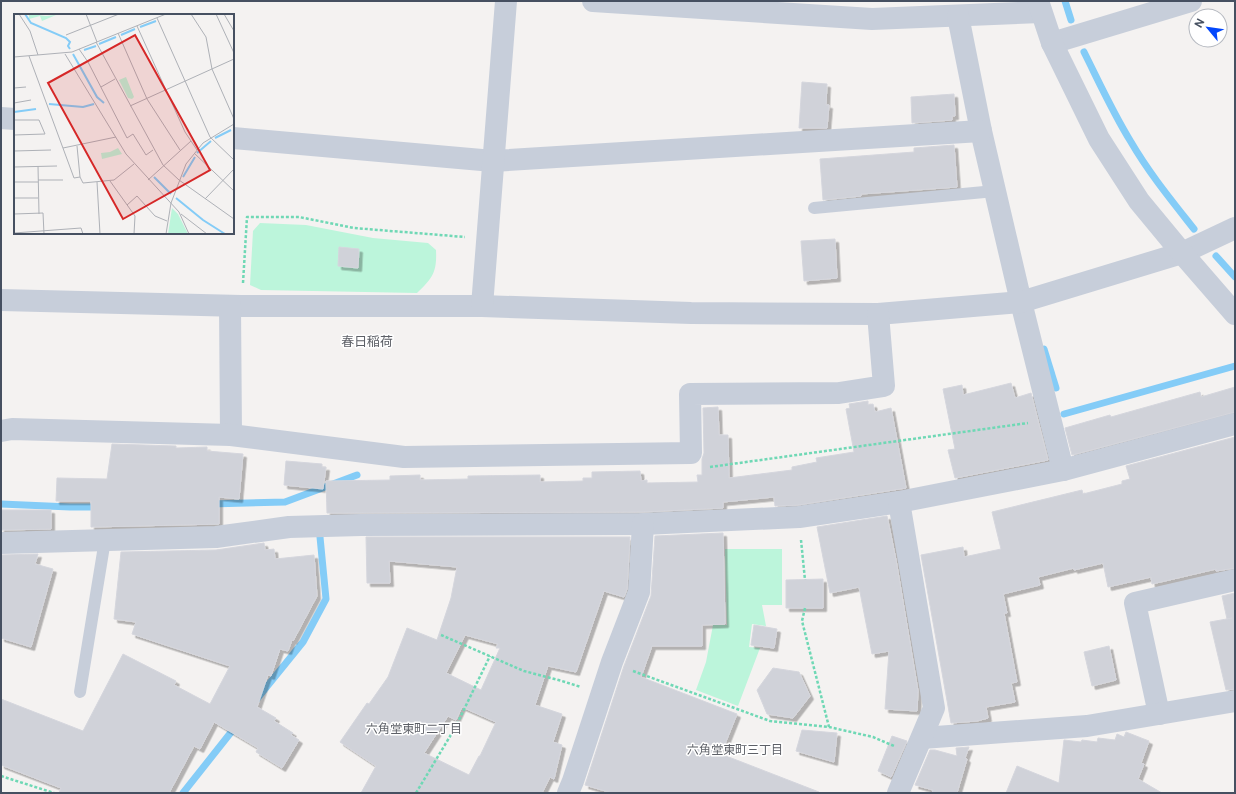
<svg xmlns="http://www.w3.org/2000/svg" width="1236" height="794" viewBox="0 0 1236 794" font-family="'Public Sans','Noto Sans JP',sans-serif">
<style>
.green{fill:#bcf5db}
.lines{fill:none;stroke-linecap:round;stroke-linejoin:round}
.stream{stroke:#84ccf7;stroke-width:7}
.building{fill:#d0d2d9;stroke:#d5d6dd;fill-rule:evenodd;filter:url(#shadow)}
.path{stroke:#6fd8b5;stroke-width:2.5;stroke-dasharray:3 2;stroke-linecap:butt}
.service{stroke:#c7ceda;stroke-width:12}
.minor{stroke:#c7ceda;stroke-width:22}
.tertiary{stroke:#c7ceda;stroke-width:22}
.labels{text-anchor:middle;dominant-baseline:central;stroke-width:3;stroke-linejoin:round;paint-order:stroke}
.neighbourhood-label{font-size:12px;fill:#5d6067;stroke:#fff}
.quarter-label{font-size:13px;fill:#5d6067;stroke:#fff}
.inset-river{fill:none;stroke:#84ccf7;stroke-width:2}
.inset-road{fill:none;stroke:#aeb1b7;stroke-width:1}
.view{fill:#d62828;fill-opacity:0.15;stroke:#d62828;stroke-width:2}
.inset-edge{fill:none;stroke:#465061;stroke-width:2}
</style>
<defs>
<filter id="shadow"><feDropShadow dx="3.5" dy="3.5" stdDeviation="0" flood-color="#0004"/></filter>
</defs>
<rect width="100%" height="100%" fill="#f4f2f1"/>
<g class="green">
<path d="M260 223 306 225 373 238 428 243 436 250C437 272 433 278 417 293L261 290 250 285 253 231Z"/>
<polygon points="725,549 782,549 782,605 762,605 766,626 752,624 749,647 760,648 738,706 696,690 706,662 713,625 727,625"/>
</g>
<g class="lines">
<g class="stream">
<polyline points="1065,1 1071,20"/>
<path d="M1084 52C1099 82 1113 113 1131 142 1149 173 1172 201 1194 229"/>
<polyline points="1216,256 1235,277"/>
<polyline points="1044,349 1056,388"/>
<polyline points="1064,414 1235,366"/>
<polyline points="1,504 70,507 100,507"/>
<polyline points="210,504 285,502 357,475"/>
<polyline points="256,700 303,642 326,599 320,537"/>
<polyline points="183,793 236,726"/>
</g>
</g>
<g class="building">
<polygon points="802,82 827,84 826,105 829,105 827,128 799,128"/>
<polygon points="954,94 955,116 952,116 952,120 912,123 911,97"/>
<polygon points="954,145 957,187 861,194 861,196 823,200 820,159 914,152 914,148"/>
<polygon points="835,239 837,278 804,281 801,241"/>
<polygon points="339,247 359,249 358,268 338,266"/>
<polygon points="1011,383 1015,398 1031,393 1048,460 955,478 948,450 955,449 943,389 962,385 963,395"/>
<polygon points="1235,387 1235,412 1072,455 1065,428 1110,415 1111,417 1200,392 1201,397"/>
<polygon points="868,401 868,405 873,404 875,412 891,408 906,488 798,505 775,506 774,497 723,502 723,508 643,512 327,513 326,481 390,480 390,476 420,475 420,480 468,479 468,476 540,475 540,482 583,481 583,478 592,478 592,472 640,471 641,481 647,480 647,483 698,482 697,475 702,475 702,459 704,453 703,408 718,407 719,435 728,435 729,478 792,470 792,467 817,462 816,458 854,452 846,409 850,408 849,404"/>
<polygon points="1235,437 1235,568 1216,571 1216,569 1152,584 1151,577 1108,587 1103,563 1074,570 1074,568 1038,577 1040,585 1003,594 1007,613 1004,613 1017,682 1011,683 1015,702 986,707 988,718 977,721 951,723 921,555 963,547 964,557 1001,549 992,512 1082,490 1083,494 1122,484 1122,481 1130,479 1126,466"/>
<polygon points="112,444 176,446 176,448 207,447 207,451 243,454 239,499 219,497 219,524 91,527 91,501 56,501 57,478 107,479"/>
<polygon points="286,461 322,464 322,467 326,467 323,489 284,485"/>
<polygon points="1,510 51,510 51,529 1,530"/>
<polygon points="887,516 896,560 918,691 917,711 885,709 889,651 872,654 859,587 830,593 817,527"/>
<polygon points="723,533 725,624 702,625 702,646 652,646 641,677 737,714 721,754 819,792 819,793 612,793 585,785 624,666 651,596 655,536"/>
<path d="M366 537H630L627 589 624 597 604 591 576 672 548 666 535 705 562 714 553 742 562 745 554 779 550 777 542 793H361L376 766 340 742 367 703 369 704 388 677 407 628 437 640 451 598 457 567 389 561 390 583H367ZM465 635 498 644 496 648H500L481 690 446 673ZM462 707 496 722 480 756H479L469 775 424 753 448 716 456 720Z"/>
<polygon points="264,543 265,550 274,549 275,559 314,555 317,596 293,641 292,640 288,651 280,649 271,676 268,675 257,707 276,718 274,721 293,733 291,735 299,740 282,768 256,752 258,748 214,722 200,749 194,746 169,793 59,793 61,788 1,765 1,699 83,731 123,654 176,681 174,685 210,704 230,666 132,634 136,622 114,619 121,552 216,550"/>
<polygon points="38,554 35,564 53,569 31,647 1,638 1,555"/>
<polygon points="823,579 823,608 786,608 786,580"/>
<polygon points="1235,593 1235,689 1226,690 1210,622 1232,618 1227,619 1222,596"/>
<polygon points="754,625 777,629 774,648 751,645"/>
<polygon points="1109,646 1116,680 1092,686 1084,652"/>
<polygon points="773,668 799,672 810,696 793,718 767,714 757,690"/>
<polygon points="802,730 837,733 834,762 796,751"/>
<polygon points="1126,732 1149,741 1141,763 1144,764 1138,779 1162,793 1006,793 1017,766 1059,783 1064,740 1081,742 1082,740 1097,742 1098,738 1115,740 1117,734 1124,737"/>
<polygon points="892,736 907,741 891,777 878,771"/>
<polygon points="969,747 965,758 967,759 957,793 932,793 933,790 915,785 930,750 935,750 957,756 956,748"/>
</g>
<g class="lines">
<g class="path">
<polyline points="243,283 247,217 299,217 354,228 465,237"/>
<polyline points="710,467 1028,423"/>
<polyline points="801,540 805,580"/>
<polyline points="805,608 802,621 829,727"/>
<polyline points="441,635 524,671 562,681 581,687"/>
<polyline points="633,671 770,721 829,727 873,737 894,746"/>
<polyline points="1,776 54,793"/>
<polyline points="416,793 455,728 490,656"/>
</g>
<g class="service">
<polyline points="814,208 995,191"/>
<polyline points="80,692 105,540"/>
</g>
<g class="minor">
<polyline points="593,1 872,19 1041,12"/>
<polyline points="958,16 981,131 1021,302 1063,470"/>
<polyline points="1052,43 1191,1"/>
<polyline points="1,118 15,119"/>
<polyline points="233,138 493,161 981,131"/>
<polyline points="1,300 241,306 482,306 691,313 878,314 1021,302 1182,253 1235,228"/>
<polyline points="230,306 231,435"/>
<polyline points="482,306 506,1"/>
<polyline points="1,431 12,429 231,435 404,457 691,453 690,394 839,393 884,386 878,314"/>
<polyline points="1,543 216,537 289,527 361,525 643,524 799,517 899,502 1063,470 1235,424"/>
<polyline points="1159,714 1135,603 1235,580"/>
<polyline points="922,738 1087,726 1235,701"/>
<polyline points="568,793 573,781 612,662 639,592 643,524"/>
<polyline points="898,793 934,708 899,502"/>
</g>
<polyline class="tertiary" points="1038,1 1052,43 1099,139 1139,201 1182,253 1235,314"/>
</g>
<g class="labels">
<g class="neighbourhood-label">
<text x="414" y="729">六角堂東町二丁目</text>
<text x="735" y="750">六角堂東町三丁目</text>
</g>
<g class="quarter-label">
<text x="367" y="341">春日稲荷</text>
</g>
</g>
<g transform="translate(14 14)">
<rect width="220" height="220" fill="#f4f2f1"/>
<path d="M15 0 32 2 42 1 28 7 26 2 15 5ZM112 63 120 83 118 85 114 84 105 66ZM104 134 108 140 88 145 87 139 96 138ZM158 194 164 200 174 220H154Z" fill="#bcf5db"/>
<path class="inset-river" d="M11 0 17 9 52 24 56 28 54 32 56 35M126 13 142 7M107 21 121 15M85 30 102 23M70 36 82 32M59 40 83 83 90 89M35 90 69 93 80 90M0 98 22 95M201 124 217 116M183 139 197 127M140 163 157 180M169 163 181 143M162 184 189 206 211 220"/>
<path class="inset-road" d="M5 0 16 17 24 41M72 0 83 28M177 0 192 23 198 55 220 105M202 0 220 39M210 0 220 17M143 4 196 123 220 146M123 12 171 118 183 136M104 19 133 85 166 136M52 21 105 0M82 28 149 151 165 166 220 205M65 35 74 48 113 124 119 120 132 141 139 136M51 40 112 140 165 198 175 220M15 42 60 164 66 163 69 169 100 166 120 150M0 43 58 38 152 0M87 73 101 65M0 74 12 73M0 89 17 86M116 92 220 45M0 106H25L31 120 0 121M63 132 66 163M49 134 102 123M0 137 37 136M180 139 220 177M24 152 25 200M0 153 43 152M24 166H49M134 166 177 127M96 167 121 202 120 220M0 168H24M83 168 86 220M0 184H24M191 185 220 155M113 191 123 182 141 202 153 207M0 200 29 199 30 220M167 200 193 220M0 219 67 214 69 220M152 220 157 189 172 150 189 129 220 110"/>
<path class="view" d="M121 21 196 156 109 205 34 69Z"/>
<rect width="220" height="220" class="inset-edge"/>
</g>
<rect width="1236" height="794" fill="none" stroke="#465061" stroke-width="4"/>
<g transform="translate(1208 28) rotate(299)"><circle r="19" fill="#ffffff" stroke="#b5b9c0"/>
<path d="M0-3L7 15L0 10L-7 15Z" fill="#0347fc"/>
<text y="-6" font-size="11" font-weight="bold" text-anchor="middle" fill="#465061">N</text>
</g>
</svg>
